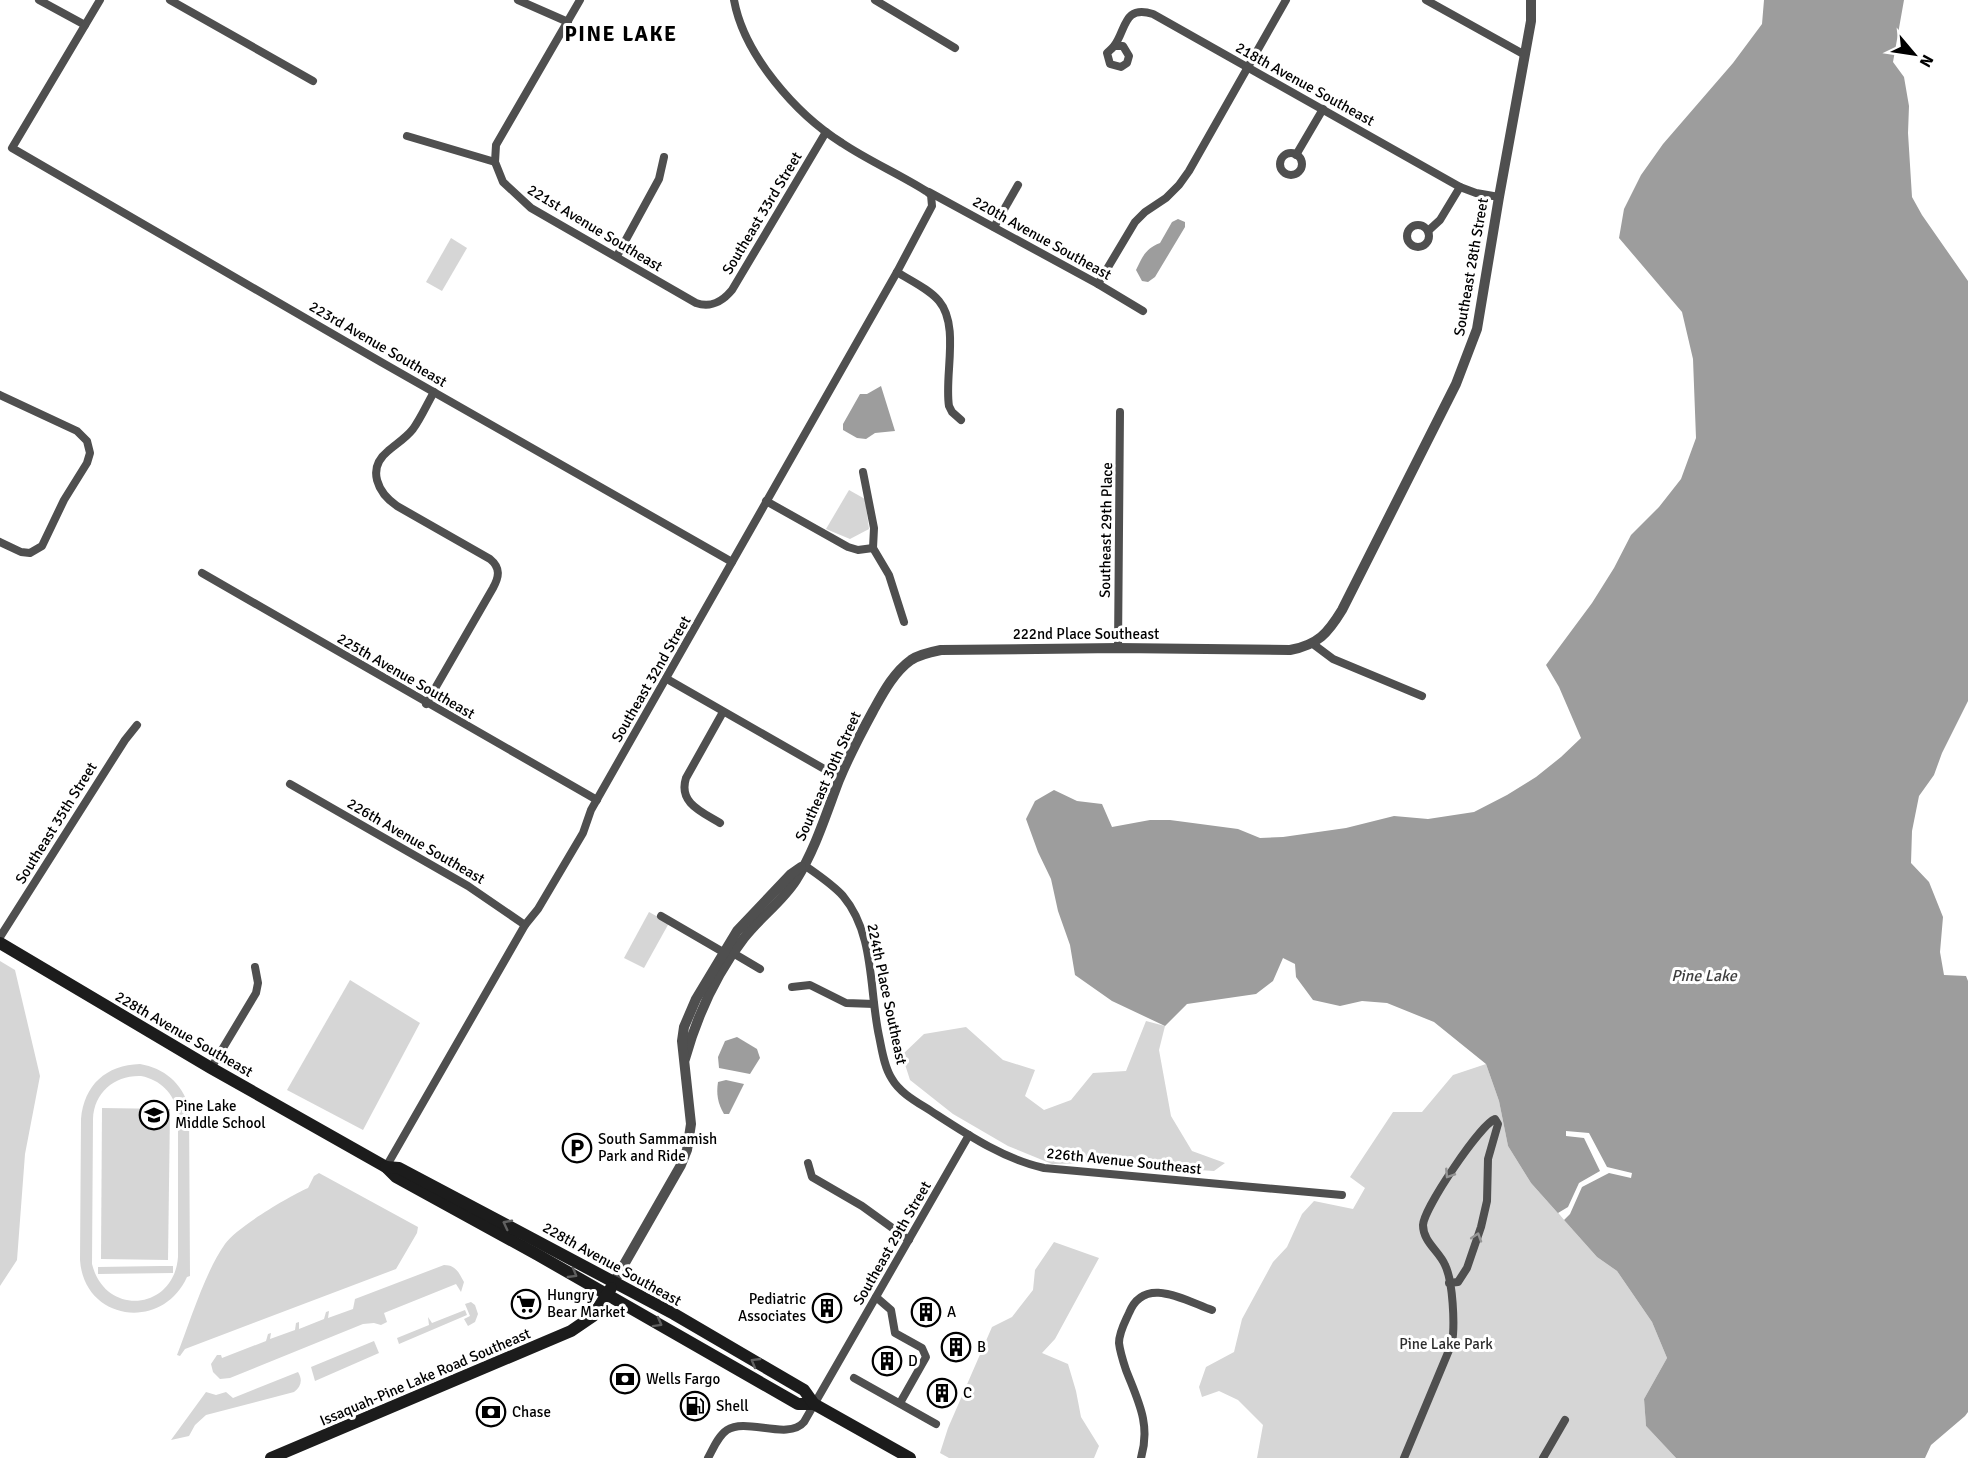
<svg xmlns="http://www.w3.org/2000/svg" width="1968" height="1458" viewBox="0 0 1968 1458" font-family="Signika,sans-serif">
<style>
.green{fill:#d6d6d6;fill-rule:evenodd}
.water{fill:#9d9d9d}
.pier{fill:#fff}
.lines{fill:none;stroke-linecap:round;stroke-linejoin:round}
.minor{stroke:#4f4f4f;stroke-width:8}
.tertiary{stroke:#4f4f4f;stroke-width:10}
.secondary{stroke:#1c1c1c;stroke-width:12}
.oneway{stroke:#959595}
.oneway2{stroke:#606060}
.labels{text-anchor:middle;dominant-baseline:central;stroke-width:6;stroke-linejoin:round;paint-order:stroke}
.street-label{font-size:15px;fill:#000;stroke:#fff}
.poi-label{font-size:15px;fill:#000;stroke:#fff;text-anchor:start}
.park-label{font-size:15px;fill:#2d2d2d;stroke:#fff}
.water-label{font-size:16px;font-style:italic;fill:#3e3e3e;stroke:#fff}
.district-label{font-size:21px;font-weight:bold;letter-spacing:1.5px;fill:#000;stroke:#fff}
</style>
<rect width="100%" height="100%" fill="#fff"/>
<g class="green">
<polygon points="451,238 467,248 442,291 426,282"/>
<polygon points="849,490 865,499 869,529 850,539 826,529"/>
<polygon points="649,912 669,923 644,968 624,958"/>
<polygon points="0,961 15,970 40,1076 25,1154 17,1260 0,1286"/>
<polygon points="350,980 420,1023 363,1130 287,1090"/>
<polygon points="1146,1021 1165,1026 1159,1050 1171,1116 1192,1151 1225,1163 1214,1171 1092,1163 1052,1164 1008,1146 953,1114 910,1080 902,1055 924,1034 966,1027 1003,1060 1035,1070 1025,1096 1044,1110 1071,1100 1093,1073 1126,1071"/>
<path d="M140 1064C164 1068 182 1083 189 1107L190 1276 187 1277C162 1332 84 1321 80 1260L81 1119C84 1085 106 1065 140 1064ZM141 1076C161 1080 173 1093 178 1112V1257C174 1311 105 1317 92 1264L93 1119C94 1092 115 1075 141 1076Z"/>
<polygon points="1486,1064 1499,1101 1508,1146 1531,1183 1597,1257 1617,1271 1652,1322 1667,1358 1644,1399 1646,1426 1676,1458 1257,1458 1263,1425 1238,1400 1219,1391 1202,1397 1199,1387 1206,1367 1234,1352 1242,1319 1273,1262 1287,1247 1302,1214 1314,1201 1353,1209 1365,1188 1350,1177 1393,1112 1422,1112 1453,1075"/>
<polygon points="102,1108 170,1109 168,1260 101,1259"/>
<path d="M319 1173 418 1227 417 1233 396 1269 185 1349 180 1356 177 1355C190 1322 205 1272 225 1244 237 1227 288 1197 308 1188L314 1176Z"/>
<polygon points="1054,1242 1099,1258 1055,1339 1042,1353 1068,1364 1076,1391 1081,1417 1099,1446 1094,1458 949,1458 940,1453 948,1428 992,1327 1012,1317 1033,1290 1035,1270"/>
<path d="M444 1265C456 1265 459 1273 464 1282L461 1292 456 1284 384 1313 387 1322 381 1325 374 1323 363 1324 230 1378 220 1379 213 1372 211 1364 217 1355H221L222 1358 266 1341 268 1334 271 1333 270 1339 295 1330 296 1323 299 1322V1329L324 1319 326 1312 329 1311 328 1318 353 1309 355 1299Z"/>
<polygon points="161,1266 173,1266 173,1273 98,1274 98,1267"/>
<polygon points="471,1302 475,1305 478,1314 475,1322 468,1326 464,1319 470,1316 465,1304"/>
<polygon points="465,1310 467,1315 399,1344 397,1338 429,1325 428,1317 432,1323"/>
<polygon points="374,1341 379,1353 315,1381 311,1367"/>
<path d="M298 1372C303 1380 301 1387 294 1392L206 1415 195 1425 189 1436 171 1440 206 1392 216 1395 226 1392 233 1398Z"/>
</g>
<g class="water">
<polygon points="1764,0 1904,0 1893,62 1904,77 1909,106 1908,133 1912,197 1922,215 1968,281 1968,701 1942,753 1934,775 1919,796 1912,831 1911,863 1929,882 1943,917 1940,952 1944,975 1966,976 1968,981 1968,1412 1965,1416 1931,1445 1925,1458 1676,1458 1646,1426 1644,1399 1667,1358 1652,1322 1617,1271 1597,1257 1531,1183 1508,1146 1499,1101 1486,1064 1434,1022 1387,1003 1362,1001 1340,1006 1313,1000 1296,977 1295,964 1283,958 1273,981 1256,994 1187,1004 1165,1026 1112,1001 1075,975 1070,945 1058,911 1051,879 1038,852 1026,819 1035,801 1054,790 1077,801 1102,804 1112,827 1150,820 1170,820 1238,829 1260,838 1283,837 1346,828 1394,816 1428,819 1474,812 1507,795 1536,777 1561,757 1581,738 1559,687 1546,665 1592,603 1614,568 1631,535 1659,507 1681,479 1696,438 1693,359 1682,312 1619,238 1624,209 1641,175 1663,144 1733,63 1762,24"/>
<path d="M1178 219 1185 222V227L1155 277 1148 282 1142 281 1136 270C1143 256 1145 249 1160 243L1172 222Z"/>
<polygon points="881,386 895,431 875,433 866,439 857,438 843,430 843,424 860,394 867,394"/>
<polygon points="737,1037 757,1049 760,1058 750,1074 719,1068 718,1057 725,1041"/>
<path d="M726 1080 744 1084 729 1114H724C718 1104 716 1094 718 1082Z"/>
</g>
<polygon class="pier" points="1566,1131 1589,1133 1607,1167 1632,1173 1631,1178 1609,1173 1582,1187 1570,1214 1564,1220 1558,1213 1568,1207 1579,1183 1600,1171 1584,1138 1566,1136"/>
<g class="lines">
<g class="minor">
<polyline points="39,0 85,25"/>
<polyline points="100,0 12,148 381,362 732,562"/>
<polyline points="170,0 313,81"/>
<polyline points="518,0 568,22"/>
<polyline points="875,0 955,48"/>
<polyline points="1426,0 1525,55"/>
<path d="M1115 46H1123L1129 56 1127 63 1121 67 1110 64 1107 53C1109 51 1112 49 1114 46 1126 31 1123 4 1153 14L1460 187 1476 193 1499 197"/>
<path d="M407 136 495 162 503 182 531 208 696 303C711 308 722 302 732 290L826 132"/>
<circle cx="1291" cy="164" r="11"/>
<polyline points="1296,155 1323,109"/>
<polyline points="495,162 496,145 580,0"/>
<polyline points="929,192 1098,284 1143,311"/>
<circle cx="1418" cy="236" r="11"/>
<polyline points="994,227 1018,185"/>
<polyline points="1428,231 1440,220 1460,187"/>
<polyline points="617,256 659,179 664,157"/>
<path d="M897 272C911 281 929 289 939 301 960 326 944 376 949 406L952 412 961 420"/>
<polyline points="1098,284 1135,222 1145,212 1166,198 1179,185 1189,171 1286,0"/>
<polyline points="0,395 77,431 87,441 90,453 87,463 64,500 42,546 30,553 21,552 0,542"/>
<polyline points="863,472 874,528 873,548 889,575 904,622"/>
<polyline points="766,501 848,547 858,550 873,548"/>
<polyline points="202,573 597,800"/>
<polyline points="1313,644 1333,659 1422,696"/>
<polyline points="1118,648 1120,412"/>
<polyline points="667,679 840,778"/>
<path d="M426 704 493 588C499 577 501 568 490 559L397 506C378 493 366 469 388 451 396 444 406 438 413 429 421 418 427 404 434 392"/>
<polyline points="290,784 468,886 525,925"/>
<path d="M720 823C702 812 678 803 686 778L723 712"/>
<path d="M804 865C818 875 832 884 843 896 875 934 869 990 879 1036 882 1050 884 1067 892 1079 900 1093 917 1102 931 1111 965 1133 1003 1159 1044 1168L1342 1195"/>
<polyline points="661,916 723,952"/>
<polyline points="0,937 125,740 137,725"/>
<polyline points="733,953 760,969"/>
<polyline points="792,987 810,985 846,1003 874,1004"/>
<polyline points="211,1068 256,993 258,983 255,967"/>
<polyline points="808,1163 812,1177 862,1206 909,1240"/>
<path d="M386 1167 525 925 538 909 583 833 591 810 897 272 932 206 931 195 926 191C899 174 869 161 842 143 796 114 744 55 734 0"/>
<polyline points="876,1297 891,1310 895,1333 922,1348 926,1357 900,1403"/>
<polyline points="854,1378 936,1424"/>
<path d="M708 1458C713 1449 718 1436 727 1430 746 1417 788 1441 804 1422L969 1135"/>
<path d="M1141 1458C1151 1424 1138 1401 1126 1370 1123 1361 1120 1352 1119 1343 1119 1332 1125 1322 1129 1313 1144 1275 1184 1300 1212 1310"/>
<path d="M1404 1458 1452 1343C1455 1325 1453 1281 1445 1265 1439 1251 1423 1242 1423 1225 1424 1208 1480 1125 1495 1119L1498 1124 1488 1159 1487 1201 1481 1227 1467 1268 1458 1282 1449 1283"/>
<polyline points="1543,1458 1565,1420"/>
</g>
<g class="tertiary">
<path d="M685 1059C697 1016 716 974 744 938 760 917 782 902 796 880 815 850 826 814 839 780 849 756 861 733 873 711 883 693 894 672 911 660 920 654 931 652 941 650L1118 648 1290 650C1318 645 1328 633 1342 610L1456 384 1477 329 1499 197 1531 21V0"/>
<polyline points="614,1282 681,1165 687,1150 691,1124 682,1041 684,1027 696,999 737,931 791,874 801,867"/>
</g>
<g class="secondary">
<polyline points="0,943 211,1068 386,1167 396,1177 538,1255 798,1404 814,1404"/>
<polyline points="386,1167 399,1168 416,1177 674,1314 804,1390 814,1404 910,1458"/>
<polyline points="271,1458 571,1331 593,1316 611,1288"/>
</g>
</g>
<defs><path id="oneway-chevron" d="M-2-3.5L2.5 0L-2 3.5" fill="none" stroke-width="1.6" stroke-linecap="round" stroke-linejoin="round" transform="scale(1.5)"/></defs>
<g class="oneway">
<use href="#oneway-chevron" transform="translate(1449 1174) rotate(123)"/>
<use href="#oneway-chevron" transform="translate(1477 1237) rotate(-72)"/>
</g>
<g class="oneway2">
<use href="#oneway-chevron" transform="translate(507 1224) rotate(-153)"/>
<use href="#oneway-chevron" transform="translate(573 1274) rotate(30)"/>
<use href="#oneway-chevron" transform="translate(658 1323) rotate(29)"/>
<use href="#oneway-chevron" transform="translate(755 1362) rotate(-150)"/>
</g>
<defs>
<g id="school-ring" transform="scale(1.5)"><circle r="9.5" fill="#fff" stroke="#000" stroke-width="1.5"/><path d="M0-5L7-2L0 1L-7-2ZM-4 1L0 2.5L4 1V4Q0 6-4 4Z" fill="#000"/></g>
<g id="parking-ring" transform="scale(1.5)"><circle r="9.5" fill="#fff" stroke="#000" stroke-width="1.5"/><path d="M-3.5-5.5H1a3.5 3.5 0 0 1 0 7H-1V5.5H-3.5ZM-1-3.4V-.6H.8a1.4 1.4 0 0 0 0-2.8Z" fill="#000"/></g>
<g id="supermarket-ring" transform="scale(1.5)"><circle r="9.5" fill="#fff" stroke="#000" stroke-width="1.5"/><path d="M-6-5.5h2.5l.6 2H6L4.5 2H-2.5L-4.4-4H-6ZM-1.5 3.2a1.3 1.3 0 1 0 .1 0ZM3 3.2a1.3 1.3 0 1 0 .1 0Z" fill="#000"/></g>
<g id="building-ring" transform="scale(1.5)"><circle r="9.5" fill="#fff" stroke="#000" stroke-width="1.5"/><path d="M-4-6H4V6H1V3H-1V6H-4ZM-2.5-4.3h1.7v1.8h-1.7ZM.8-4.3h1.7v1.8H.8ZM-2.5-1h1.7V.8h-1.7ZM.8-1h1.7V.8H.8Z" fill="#000"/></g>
<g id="bank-ring" transform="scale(1.5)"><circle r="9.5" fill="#fff" stroke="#000" stroke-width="1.5"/><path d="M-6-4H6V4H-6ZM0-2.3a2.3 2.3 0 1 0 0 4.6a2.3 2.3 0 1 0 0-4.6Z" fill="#000"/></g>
<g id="fuel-ring" transform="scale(1.5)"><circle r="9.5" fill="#fff" stroke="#000" stroke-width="1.5"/><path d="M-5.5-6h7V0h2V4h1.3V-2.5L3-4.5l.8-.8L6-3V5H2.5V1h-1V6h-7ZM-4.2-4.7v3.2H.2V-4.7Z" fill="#000"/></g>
</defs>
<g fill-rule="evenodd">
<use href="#school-ring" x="154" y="1115"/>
<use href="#parking-ring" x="577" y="1148"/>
<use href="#supermarket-ring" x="526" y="1304"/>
<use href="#building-ring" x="827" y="1308"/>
<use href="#building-ring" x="926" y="1312"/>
<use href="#building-ring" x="956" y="1347"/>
<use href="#building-ring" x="887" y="1361"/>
<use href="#bank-ring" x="625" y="1379"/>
<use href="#building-ring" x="942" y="1393"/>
<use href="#fuel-ring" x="695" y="1406"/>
<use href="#bank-ring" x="491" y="1412"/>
</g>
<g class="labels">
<g class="street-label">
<text transform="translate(1305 84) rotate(29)">218th Avenue Southeast</text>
<text transform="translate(762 213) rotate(-59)">Southeast 33rd Street</text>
<text transform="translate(595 228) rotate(31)">221st Avenue Southeast</text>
<text transform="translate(1042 238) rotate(29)">220th Avenue Southeast</text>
<text transform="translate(1471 267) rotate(-80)">Southeast 28th Street</text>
<text transform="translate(378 344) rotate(30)">223rd Avenue Southeast</text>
<text transform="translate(1106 530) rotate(-89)">Southeast 29th Place</text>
<text x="1086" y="634">222nd Place Southeast</text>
<text transform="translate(406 676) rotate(30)">225th Avenue Southeast</text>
<text transform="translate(651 679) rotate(-60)">Southeast 32nd Street</text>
<text transform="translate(828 776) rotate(-66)">Southeast 30th Street</text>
<text transform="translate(56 823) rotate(-58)">Southeast 35th Street</text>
<text transform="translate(416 841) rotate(30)">226th Avenue Southeast</text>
<text transform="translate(887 994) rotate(78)">224th Place Southeast</text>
<text transform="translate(184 1034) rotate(30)">228th Avenue Southeast</text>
<text transform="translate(1124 1161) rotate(6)">226th Avenue Southeast</text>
<text transform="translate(892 1243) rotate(-60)">Southeast 29th Street</text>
<text transform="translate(612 1264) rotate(29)">228th Avenue Southeast</text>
<text transform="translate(425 1377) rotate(-23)">Issaquah-Pine Lake Road Southeast</text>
</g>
<g class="poi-label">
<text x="175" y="1106">Pine Lake<tspan x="175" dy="17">Middle School</tspan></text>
<text x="598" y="1139">South Sammamish<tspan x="598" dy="17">Park and Ride</tspan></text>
<text x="547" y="1295">Hungry<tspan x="547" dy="17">Bear Market</tspan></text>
<text x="806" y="1299" text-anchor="end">Pediatric<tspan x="806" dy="17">Associates</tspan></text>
<text x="947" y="1312">A</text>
<text x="977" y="1347">B</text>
<text x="908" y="1361">D</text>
<text x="646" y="1379">Wells Fargo</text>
<text x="963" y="1393">C</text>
<text x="716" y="1406">Shell</text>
<text x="512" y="1412">Chase</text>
</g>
<g class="park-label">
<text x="1446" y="1344">Pine Lake Park</text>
</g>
<g class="water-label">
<text x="1704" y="976">Pine Lake</text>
</g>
<g class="district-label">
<text x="621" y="34">PINE LAKE</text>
</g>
</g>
<g transform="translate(1914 54) rotate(119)" stroke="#ffffff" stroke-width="4.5" paint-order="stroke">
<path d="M0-4.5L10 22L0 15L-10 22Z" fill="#000000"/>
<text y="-9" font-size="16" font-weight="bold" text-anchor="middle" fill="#000000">N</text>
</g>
</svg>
